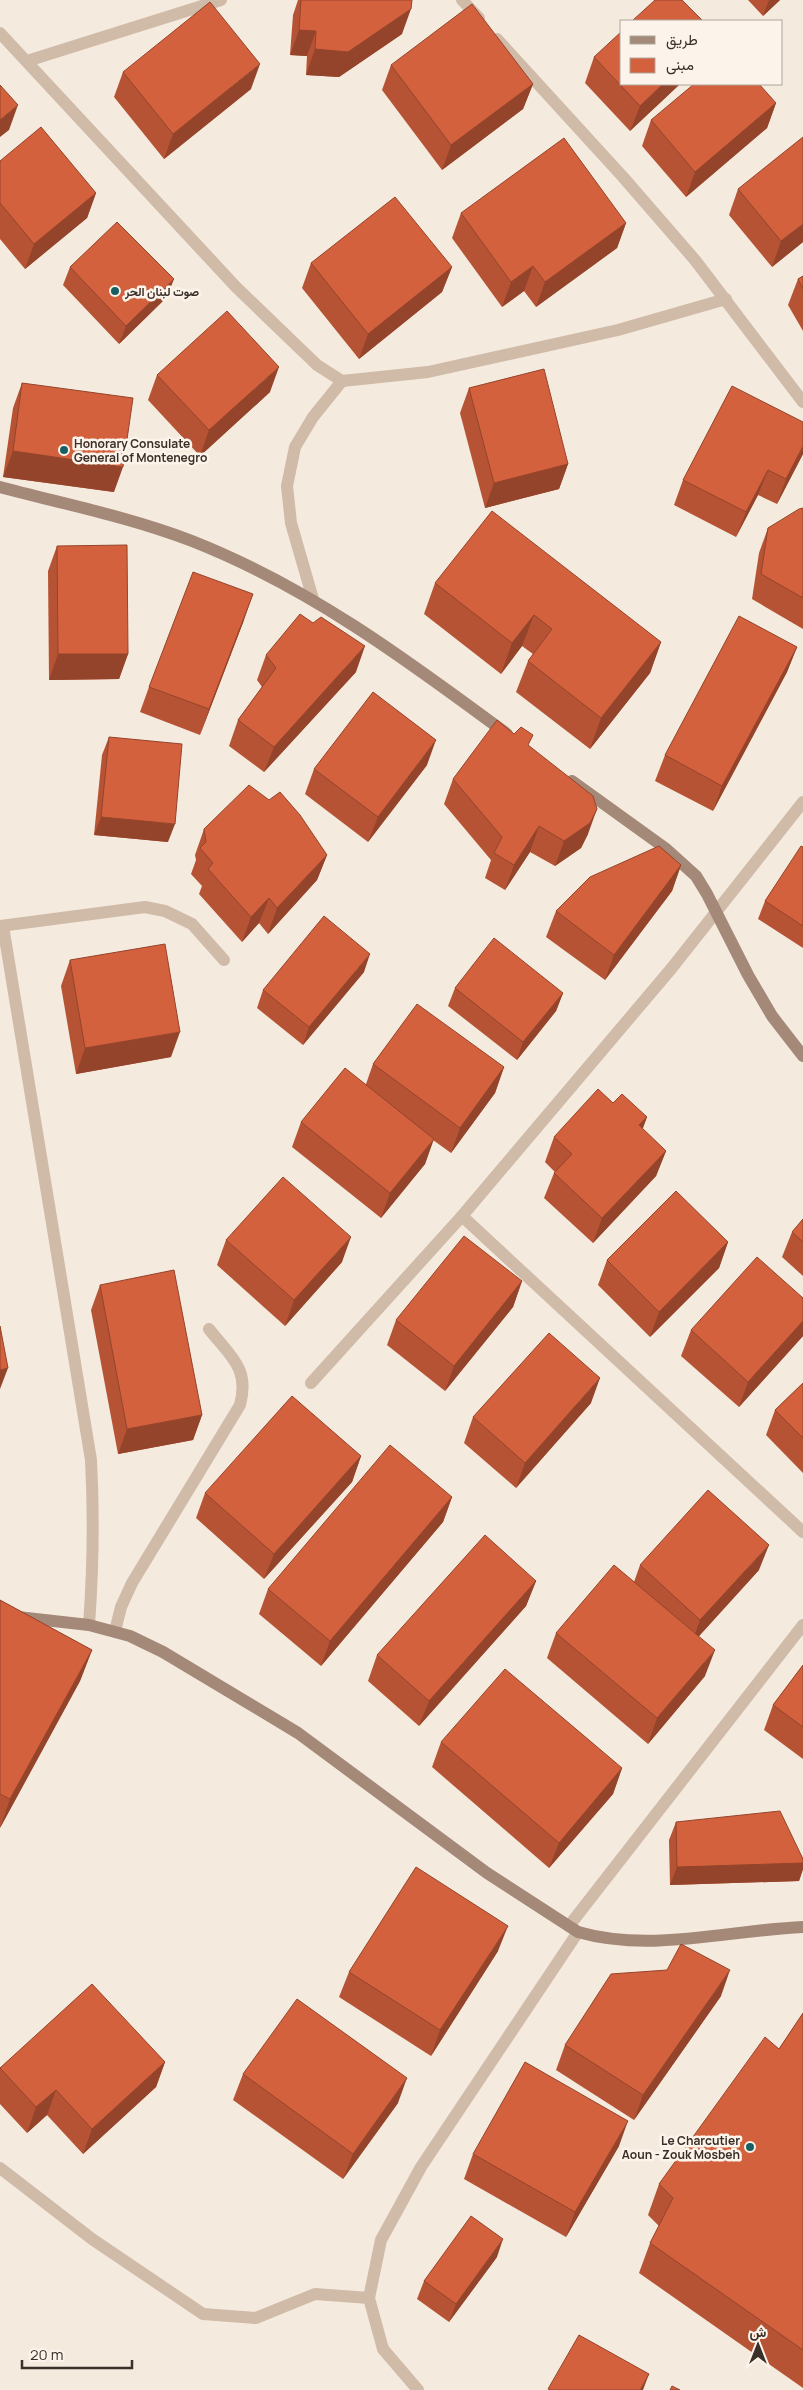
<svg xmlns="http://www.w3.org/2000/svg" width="803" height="2390" viewBox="0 0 803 2390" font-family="Manrope,Vazirmatn,sans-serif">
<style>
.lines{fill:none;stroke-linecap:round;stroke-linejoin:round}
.service{stroke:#d0baa8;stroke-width:12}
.minor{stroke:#d0baa8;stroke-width:12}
.secondary{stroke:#a48878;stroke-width:12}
.wall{fill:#b65334}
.shaded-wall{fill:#94442b}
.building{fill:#d4613d;stroke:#94442b}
.poi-dot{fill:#185e63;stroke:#fcf4eb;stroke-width:2}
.labels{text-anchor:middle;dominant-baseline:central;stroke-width:5;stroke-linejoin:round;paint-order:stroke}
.poi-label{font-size:12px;font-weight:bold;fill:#3b2f29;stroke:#fcf4eb;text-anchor:start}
</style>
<rect width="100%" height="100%" fill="#f5eade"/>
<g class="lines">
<g class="service">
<path d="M115 1631 121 1607 132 1583 240 1405C250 1368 230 1356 209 1329"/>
<polyline points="0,2168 92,2239 203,2314 256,2318 315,2294 369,2298"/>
<polyline points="418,2390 383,2349 369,2298 381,2240 421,2167 578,1932"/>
</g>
<g class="minor">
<polyline points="462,0 479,18"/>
<polyline points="0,33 236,287 317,365 342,381 428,372 618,330 726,299"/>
<polyline points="497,39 623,177 695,260 803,402"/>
<polyline points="27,61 221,0"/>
<polyline points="313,599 291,523 287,486 295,447 313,417 342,381"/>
<polyline points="803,802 671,969 462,1216 803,1532"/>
<polyline points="0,926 145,907 165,911 192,924 224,960"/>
<path d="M3 926 91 1460C94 1516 93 1570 89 1625"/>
<polyline points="311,1383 462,1216"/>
<polyline points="569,1926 803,1625"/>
</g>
<g class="secondary">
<path d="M0 487C64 504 130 517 192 541 309 587 407 660 507 734"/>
<polyline points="572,781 665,848 696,876 707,894 748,975 772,1016 803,1056"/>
<path d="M0 1615 89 1625 130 1636 163 1652 298 1733 487 1873 578 1932C651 1953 729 1930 803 1927"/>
</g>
</g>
<g class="wall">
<polygon points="298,0 301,0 402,34 339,77 306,75 307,56 290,55 293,15"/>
<polygon points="748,0 780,0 763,16"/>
<polygon points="594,57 680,84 630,131 585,83"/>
<polygon points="391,65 533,84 523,109 442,170 382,90"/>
<polygon points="123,72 251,89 164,159 114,97"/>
<polygon points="776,103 767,128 686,197 642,146 651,120"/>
<polygon points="0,161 96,193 87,218 25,269 0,239"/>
<polygon points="738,189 803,242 772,267 729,215"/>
<polygon points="461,213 626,223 617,248 536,307 524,291 502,307 452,238"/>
<polygon points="311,263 452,267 442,292 359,359 302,288"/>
<polygon points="70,267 167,297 119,344 63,285"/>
<polygon points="803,276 803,331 788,305 798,279"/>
<polygon points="157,375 270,392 200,456 148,400"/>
<polygon points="22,383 114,492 3,477 13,408"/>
<polygon points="469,388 568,464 559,489 485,508 460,413"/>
<polygon points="803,454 777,504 758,495 736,537 674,505 683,480"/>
<polygon points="803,508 803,629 752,599 759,553 768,528"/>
<polygon points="57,546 128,654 119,679 49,680 48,571"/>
<polygon points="435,583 661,642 650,673 590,749 516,692 528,661 533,654 522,646 501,674 424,614"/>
<polygon points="244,620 200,735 140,712 149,687"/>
<polygon points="797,647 787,672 713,811 655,781 665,755"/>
<polygon points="266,655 356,672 264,772 229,746 238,720 262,687 257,680"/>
<polygon points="109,737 168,842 94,835 102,755"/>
<polygon points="529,746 588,834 581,848 555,866 530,852 505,890 485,878 491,860 444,804 453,779"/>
<polygon points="427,765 368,842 305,794 314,769"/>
<polygon points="204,829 327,855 317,880 268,934 259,923 242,942 199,894 202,886 191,874 196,860 195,855"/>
<polygon points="803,847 803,948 758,919 765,901"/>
<polygon points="681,865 672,891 605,980 546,937 556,911"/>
<polygon points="70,960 171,1057 76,1074 61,986"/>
<polygon points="364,972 303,1045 257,1008 263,990"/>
<polygon points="455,988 563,993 556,1011 517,1060 448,1006"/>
<polygon points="373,1064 504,1067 495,1093 451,1153 433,1140 425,1164 381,1218 292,1147 301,1122 366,1084"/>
<polygon points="613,1103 647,1117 642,1129 666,1151 656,1176 593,1243 544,1198 554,1173 555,1172 545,1162 554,1137"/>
<polygon points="803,1219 803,1276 782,1257 792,1232"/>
<polygon points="226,1240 342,1262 285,1326 217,1265"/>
<polygon points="728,1242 719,1268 650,1337 598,1285 607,1260"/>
<polygon points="522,1281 513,1307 445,1391 387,1345 396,1320"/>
<polygon points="100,1285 202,1415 193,1440 118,1454 91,1310"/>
<polygon points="803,1298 803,1336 739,1407 681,1356 691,1330"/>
<polygon points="803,1383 803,1473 766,1435 775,1410"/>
<polygon points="591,1403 516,1488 464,1443 473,1417"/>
<polygon points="361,1456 352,1482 264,1579 196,1518 205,1493"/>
<polygon points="452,1497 443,1522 321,1666 259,1614 268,1589"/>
<polygon points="640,1565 759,1570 698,1637 705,1676 648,1744 547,1658 556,1633 634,1582"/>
<polygon points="536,1581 526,1606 419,1726 368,1681 377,1655"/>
<polygon points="0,1600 92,1650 80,1681 0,1828"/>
<polygon points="803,1665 803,1759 764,1730 773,1705"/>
<polygon points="441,1742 622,1768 613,1794 549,1868 432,1767"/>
<polygon points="676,1822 803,1863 803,1869 799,1881 670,1885 669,1840"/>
<polygon points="498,1951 431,2056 339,1997 349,1972"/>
<polygon points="721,1996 634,2120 556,2070 565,2045"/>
<polygon points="803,2013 803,2388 639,2273 650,2243 659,2226 648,2215 659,2184 779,2049"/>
<polygon points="165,2062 156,2087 83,2154 47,2115 27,2133 0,2104 0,2068"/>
<polygon points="243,2074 398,2103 343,2179 233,2100"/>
<polygon points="619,2146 566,2237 464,2179 473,2154"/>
<polygon points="497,2257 449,2322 417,2299 424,2281"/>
</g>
<g class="shaded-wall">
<polygon points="769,0 780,0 763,16"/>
<polygon points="411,9 402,34 339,77 306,75 315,49"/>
<polygon points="299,30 316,31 307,56 290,55"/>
<polygon points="260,64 251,89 164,159 173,134"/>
<polygon points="533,84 523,109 442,170 451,145"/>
<polygon points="663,84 680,84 630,131 640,106"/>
<polygon points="776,103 767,128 686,197 695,172"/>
<polygon points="18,105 9,130 0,137 0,120"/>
<polygon points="96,193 87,218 25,269 34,244"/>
<polygon points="626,223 617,248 536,307 545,282"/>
<polygon points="803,224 803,242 772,267 781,241"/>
<polygon points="533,266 524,291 502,307 511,282"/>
<polygon points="452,267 442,292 359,359 368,334"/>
<polygon points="174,279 167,297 119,344 126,326"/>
<polygon points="279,367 270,392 200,456 209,430"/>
<polygon points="803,446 803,454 777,504 786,479"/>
<polygon points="13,451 123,467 114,492 3,477"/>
<polygon points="568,464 559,489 485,508 494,483"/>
<polygon points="768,470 758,495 736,537 746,512"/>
<polygon points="253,594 244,620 200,735 209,709"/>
<polygon points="534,615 522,646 501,674 512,643"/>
<polygon points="661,642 650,673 590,749 601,718"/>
<polygon points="365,646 356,672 264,772 274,747"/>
<polygon points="797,647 787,672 713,811 722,786"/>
<polygon points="58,654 128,654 119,679 49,680"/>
<polygon points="436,740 427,765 368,842 378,817"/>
<polygon points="597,809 588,834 581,848 555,866 564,841"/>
<polygon points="101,817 175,824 168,842 94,835"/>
<polygon points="539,826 530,852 505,890 514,865"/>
<polygon points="327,855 317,880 268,934 277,908"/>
<polygon points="681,865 672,891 605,980 614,955"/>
<polygon points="269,898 259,923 242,942 251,917"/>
<polygon points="370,954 364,972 303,1045 309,1027"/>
<polygon points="563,993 556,1011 517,1060 523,1042"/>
<polygon points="180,1032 171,1057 76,1074 85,1048"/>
<polygon points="504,1067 495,1093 451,1153 460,1128"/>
<polygon points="647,1117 638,1142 639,1125"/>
<polygon points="434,1139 425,1164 381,1218 390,1193"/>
<polygon points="666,1151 656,1176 593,1243 602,1218"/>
<polygon points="351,1237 342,1262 285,1326 294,1300"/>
<polygon points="728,1242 719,1268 650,1337 659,1312"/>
<polygon points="522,1281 513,1307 445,1391 454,1366"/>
<polygon points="803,1321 803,1336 739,1407 748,1382"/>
<polygon points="8,1368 0,1389 0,1370"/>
<polygon points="600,1378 591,1403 516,1488 525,1463"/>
<polygon points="202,1415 193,1440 118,1454 127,1429"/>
<polygon points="361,1456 352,1482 264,1579 274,1554"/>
<polygon points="452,1497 443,1522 321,1666 330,1641"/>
<polygon points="769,1545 759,1570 691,1645 700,1620"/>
<polygon points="536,1581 526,1606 419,1726 429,1701"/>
<polygon points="92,1650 80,1681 0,1828 10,1799"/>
<polygon points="715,1650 705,1676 648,1744 657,1718"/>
<polygon points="622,1768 613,1794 549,1868 559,1843"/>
<polygon points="803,1863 803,1869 799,1881 670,1885 677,1867"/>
<polygon points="508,1926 498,1951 431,2056 440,2030"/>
<polygon points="730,1970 721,1996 634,2120 643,2095"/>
<polygon points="165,2062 156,2087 83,2154 92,2129"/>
<polygon points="407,2078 398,2103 343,2179 353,2154"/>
<polygon points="56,2090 47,2115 27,2133 36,2107"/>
<polygon points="628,2121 619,2146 566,2237 575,2212"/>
<polygon points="503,2239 497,2257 449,2322 456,2304"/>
<polygon points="649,2374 643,2390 640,2390"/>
</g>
<g class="building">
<polygon points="301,0 412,0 411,9 348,52 315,49 316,31 299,30"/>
<polygon points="655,0 682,0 703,21 632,21"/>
<polygon points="210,2 260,64 173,134 123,72"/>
<polygon points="472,4 533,84 451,145 391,65"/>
<polygon points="622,31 622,84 663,84 640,106 594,57"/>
<polygon points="694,84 759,84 776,103 695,172 651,120"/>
<polygon points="0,85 18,105 0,120"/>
<polygon points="41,127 96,193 34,244 0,203 0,161"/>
<polygon points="803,137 803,224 781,241 738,189"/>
<polygon points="564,138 626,223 545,282 533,266 511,282 461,213"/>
<polygon points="395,197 452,267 368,334 311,263"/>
<polygon points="117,222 174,279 126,326 70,267"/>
<polygon points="803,276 803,289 798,279"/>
<polygon points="227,311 279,367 209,430 157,375"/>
<polygon points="544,369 568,464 494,483 469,388"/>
<polygon points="22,383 133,398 123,467 13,451"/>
<polygon points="732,386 803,422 803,446 786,479 768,470 746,512 683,480"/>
<polygon points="803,508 803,598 761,574 768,528 799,509"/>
<polygon points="492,511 661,642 601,718 528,661 552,629 534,615 512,643 435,583"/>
<polygon points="127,545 128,654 58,654 57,546"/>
<polygon points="193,572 253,594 209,709 149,687"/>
<polygon points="300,614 313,623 321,617 365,646 274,747 238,720 276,668 266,655"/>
<polygon points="739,616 797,647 722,786 665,755"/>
<polygon points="373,692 436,740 378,817 314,769"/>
<polygon points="497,720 514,734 521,727 533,735 528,745 593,796 597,809 590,823 564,841 539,826 514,865 494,853 502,837 453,779"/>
<polygon points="109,737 182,744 175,824 101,817"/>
<polygon points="249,785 269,800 280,792 300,815 327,855 277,908 269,898 251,917 208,869 213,863 200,848 206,842 204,829"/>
<polygon points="659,846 681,865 614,955 556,911 590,877"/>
<polygon points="801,846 803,847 803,926 765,901"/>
<polygon points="324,916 370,954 309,1027 263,990"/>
<polygon points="494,938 563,993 523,1042 455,988"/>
<polygon points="165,944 180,1032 85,1048 70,960"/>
<polygon points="417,1004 504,1067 460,1128 373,1064"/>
<polygon points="345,1068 434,1139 390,1193 301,1122"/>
<polygon points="598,1089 613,1103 622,1094 647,1117 639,1125 666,1151 602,1218 554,1173 572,1154 554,1137"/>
<polygon points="283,1177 351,1237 294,1300 226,1240"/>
<polygon points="676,1191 728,1242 659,1312 607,1260"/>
<polygon points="803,1219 803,1242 792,1232"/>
<polygon points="464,1236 522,1281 454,1366 396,1320"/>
<polygon points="757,1257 803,1298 803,1321 748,1382 691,1330"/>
<polygon points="174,1270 202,1415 127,1429 100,1285"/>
<polygon points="0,1326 8,1368 0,1370"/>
<polygon points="549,1333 600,1378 525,1463 473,1417"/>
<polygon points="803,1383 803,1438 775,1410"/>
<polygon points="292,1396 361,1456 274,1554 205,1493"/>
<polygon points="390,1445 452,1497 330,1641 268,1589"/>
<polygon points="708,1490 769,1545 700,1620 640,1565"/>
<polygon points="485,1535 536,1581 429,1701 377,1655"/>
<polygon points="614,1565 715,1650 657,1718 556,1633"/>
<polygon points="0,1600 92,1650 10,1799 0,1794"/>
<polygon points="803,1665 803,1727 773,1705"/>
<polygon points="505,1669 622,1768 559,1843 441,1742"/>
<polygon points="780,1811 803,1859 803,1863 677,1867 676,1822"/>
<polygon points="416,1867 508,1926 440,2030 349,1972"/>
<polygon points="681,1944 730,1970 643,2095 565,2045 611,1974 667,1970"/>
<polygon points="92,1984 165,2062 92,2129 56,2090 36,2107 0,2068"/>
<polygon points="297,1999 407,2078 353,2154 243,2074"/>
<polygon points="803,2013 803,2350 650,2243 673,2198 659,2184 765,2037 779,2049"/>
<polygon points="525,2062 628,2121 575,2212 473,2154"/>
<polygon points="471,2216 503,2239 456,2304 424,2281"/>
<polygon points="579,2335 649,2374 640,2390 551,2390 548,2389"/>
<polygon points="672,2386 680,2390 670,2390"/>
</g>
<g class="poi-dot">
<circle cx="115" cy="291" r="5"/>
<circle cx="64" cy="450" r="5"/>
<circle cx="750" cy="2147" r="5"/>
</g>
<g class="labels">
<g class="poi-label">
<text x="125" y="291">صوت لبنان الحر</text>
<text x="74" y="443">Honorary Consulate<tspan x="74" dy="14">General of Montenegro</tspan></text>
<text x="740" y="2140" text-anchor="end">Le Charcutier<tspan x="740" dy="14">Aoun - Zouk Mosbeh</tspan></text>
</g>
</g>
<rect x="620" y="20" width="162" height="65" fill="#fcf4eb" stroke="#afa59d"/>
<rect x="630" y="36" width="25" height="8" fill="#a48878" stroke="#afa59d"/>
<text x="666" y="45" font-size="15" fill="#3b2f29">طريق</text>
<rect x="630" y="58" width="25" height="15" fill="#d4613d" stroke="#afa59d"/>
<text x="666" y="70" font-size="15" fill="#3b2f29">مبنى</text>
<g transform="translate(758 2345)" stroke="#fcf4eb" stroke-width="4" paint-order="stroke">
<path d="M0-4L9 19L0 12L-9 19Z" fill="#3b2f29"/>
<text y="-8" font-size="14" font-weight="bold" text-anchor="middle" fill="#3b2f29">ش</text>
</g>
<path d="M22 2360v8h110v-8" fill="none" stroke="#3b2f29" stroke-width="2.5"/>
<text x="30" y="2360" font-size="15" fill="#3b2f29" stroke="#fcf4eb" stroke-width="4" paint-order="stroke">20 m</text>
</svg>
